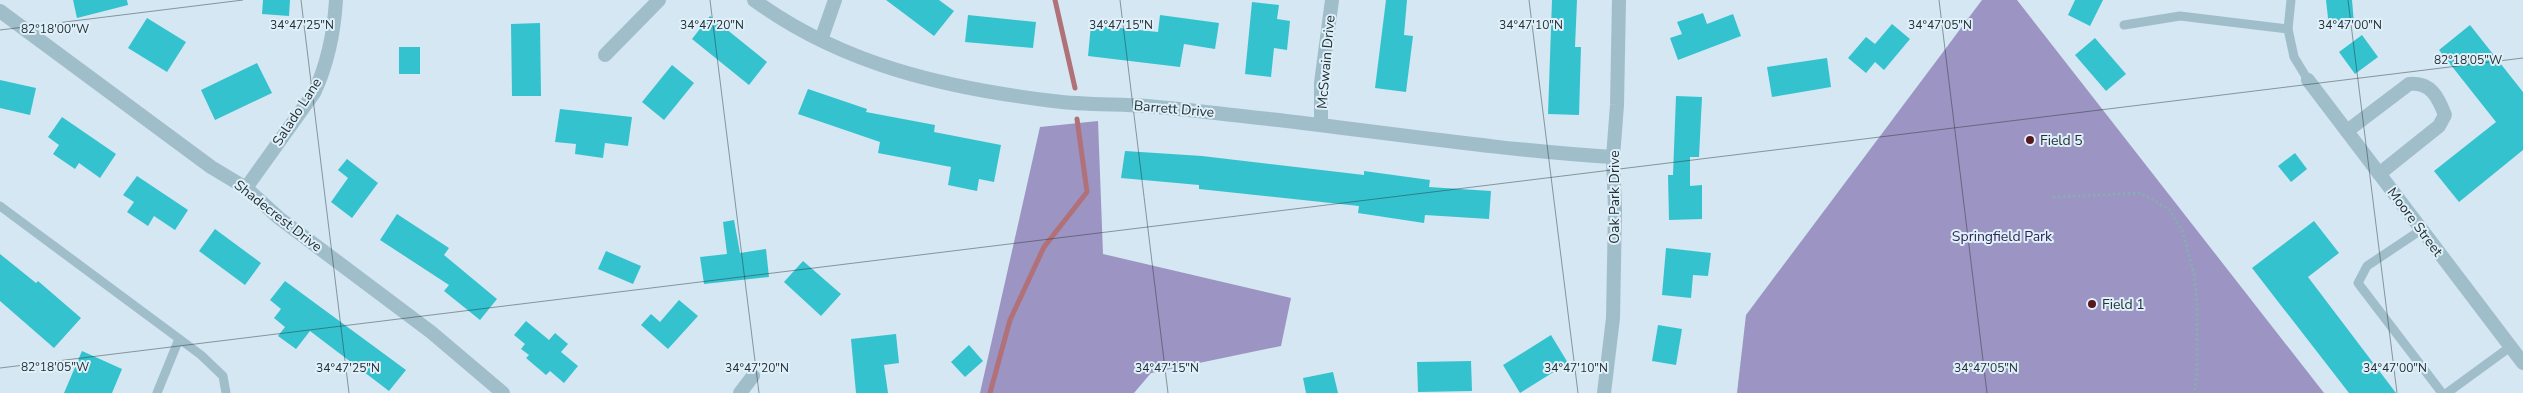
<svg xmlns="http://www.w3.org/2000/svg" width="2523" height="393" viewBox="0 0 2523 393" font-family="'Nunito Sans',sans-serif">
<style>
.green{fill:#9c94c2}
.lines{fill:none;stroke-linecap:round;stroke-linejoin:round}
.stream{stroke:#b17179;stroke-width:5}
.building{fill:#35c2cf}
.path{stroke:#8aaab6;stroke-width:3;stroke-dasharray:2.5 2.5;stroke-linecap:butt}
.service{stroke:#a0beca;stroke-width:9}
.minor{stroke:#a0beca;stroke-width:14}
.ticks{fill:none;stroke:#243134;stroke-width:1;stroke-opacity:0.45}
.poi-dot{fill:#57171d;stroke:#e0f0fa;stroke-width:2}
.labels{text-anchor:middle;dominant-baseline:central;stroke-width:4;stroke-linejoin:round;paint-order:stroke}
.street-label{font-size:14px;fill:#243134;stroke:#e0f0fa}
.poi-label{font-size:14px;fill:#243134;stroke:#e0f0fa;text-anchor:start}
.park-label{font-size:14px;fill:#2f2653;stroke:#e0f0fa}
.ticks-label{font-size:12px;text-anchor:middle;fill:#243134;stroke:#e0f0fa;stroke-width:4;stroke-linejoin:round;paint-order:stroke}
</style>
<rect width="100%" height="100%" fill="#d4e7f2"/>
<g class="green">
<polygon points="1982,0 2017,0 2324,393 1737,393 1746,315"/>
<polygon points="1098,121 1103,254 1291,298 1281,346 1151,373 1134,393 980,393 1040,127"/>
</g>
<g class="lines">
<g class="stream">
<polyline points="1055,0 1075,88"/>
<polyline points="990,393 1010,320 1044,247 1087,192 1077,119"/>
</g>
</g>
<g class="building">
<polygon points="73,0 127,0 128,5 77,18"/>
<polygon points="263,0 290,0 289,16 262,14"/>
<polygon points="886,0 939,0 954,11 934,36"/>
<polygon points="1386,0 1407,0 1404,35 1413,36 1406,92 1375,88"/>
<polygon points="1552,0 1577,0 1575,47 1581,47 1579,115 1548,114"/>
<polygon points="2075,0 2103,0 2090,26 2068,15"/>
<polygon points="2326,0 2352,0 2354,23 2329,27"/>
<polygon points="1252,2 1279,5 1277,19 1290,21 1287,50 1274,48 1271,77 1245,74"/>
<polygon points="1703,13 1707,24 1733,14 1741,36 1678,60 1670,38 1682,34 1677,22"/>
<polygon points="968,15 1036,22 1033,48 965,42"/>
<polygon points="1160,15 1219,23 1215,49 1184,44 1180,67 1088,56 1091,25 1158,32"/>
<polygon points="710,16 767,62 749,85 692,39"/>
<polygon points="147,18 186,42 167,72 128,48"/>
<polygon points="540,23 541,96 512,96 511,24"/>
<polygon points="1892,24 1910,39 1884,70 1875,62 1866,73 1848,58 1866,37 1875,44"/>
<polygon points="2470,25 2523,92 2523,150 2459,202 2434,171 2496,122 2439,50"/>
<polygon points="2362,35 2378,57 2355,74 2339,52"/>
<polygon points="2095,38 2126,74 2106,91 2075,55"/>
<rect x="399" y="47" width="21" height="27"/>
<polygon points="1827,58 1831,87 1772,97 1767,67"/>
<polygon points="257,63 272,93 215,120 201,90"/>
<polygon points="672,65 694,83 664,120 642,102"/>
<polygon points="0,80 36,88 30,115 0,108"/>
<polygon points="808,89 867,109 866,112 935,125 934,132 1001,145 994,182 979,179 977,191 948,185 951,167 878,153 880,142 798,114"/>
<polygon points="1676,96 1702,97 1699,157 1690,157 1690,186 1702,185 1702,219 1669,220 1668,175 1673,175"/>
<polygon points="560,109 632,117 628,146 605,143 603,158 575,154 576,144 555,142"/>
<polygon points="62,117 116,154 100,178 79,163 75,169 53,154 59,145 48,137"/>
<polygon points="1125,151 1202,156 1364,175 1364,171 1430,180 1429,187 1491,191 1489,219 1425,215 1424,223 1358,213 1359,206 1199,189 1199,185 1121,178"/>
<polygon points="2295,153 2307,169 2291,182 2278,166"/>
<polygon points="347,159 378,183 352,218 331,202 348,178 338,170"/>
<polygon points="137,176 188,210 175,230 154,216 148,226 127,212 134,202 123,195"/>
<polygon points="397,214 449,248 444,255 497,299 480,320 444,291 449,285 380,240"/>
<polygon points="734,220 740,253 766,249 769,277 704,284 700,257 727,254 723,222"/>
<polygon points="2314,221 2339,253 2308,277 2396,393 2349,393 2252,268"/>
<polygon points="215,229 261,263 245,285 199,251"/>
<polygon points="1666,248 1711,253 1708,276 1693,275 1691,298 1662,295"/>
<polygon points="606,251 641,266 633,284 598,269"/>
<polygon points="0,254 36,283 38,281 81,318 54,348 0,301"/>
<polygon points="803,261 841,294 821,316 784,282"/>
<polygon points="285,281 406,370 389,391 310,331 296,349 278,336 285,327 274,318 281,309 270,300"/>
<polygon points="679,300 698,316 668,349 641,325 651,314 660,322"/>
<polygon points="526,321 549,340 555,333 568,344 561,352 578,366 564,383 550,371 546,375 526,358 529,355 521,349 525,344 514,335"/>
<polygon points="1658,325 1682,329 1676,365 1652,361"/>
<polygon points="896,334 899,363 884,365 888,393 856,393 851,339"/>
<polygon points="1551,335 1568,363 1520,393 1503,365"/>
<polygon points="969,345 983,361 965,377 951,362"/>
<polygon points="82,351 122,369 112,393 64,393"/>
<polygon points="1471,361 1472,391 1418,392 1417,362"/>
<polygon points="1333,372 1338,393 1306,393 1303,378"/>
</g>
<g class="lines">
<polyline class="path" points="2053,197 2141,193 2170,210 2183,233 2194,274 2197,304 2197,373 2194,393"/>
<g class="service">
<polyline points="2124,25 2180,16 2288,29 2294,57 2308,80"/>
<polyline points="2288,29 2291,0"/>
<polyline points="0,206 201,355 223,376 226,393"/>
<polyline points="2421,230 2367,266 2358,283 2442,393"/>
<polyline points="157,393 179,339"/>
<polyline points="2447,393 2510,347"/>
</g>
<g class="minor">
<path d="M754 0C843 65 946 88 1053 101 1084 105 1115 104 1146 106 1187 109 1228 115 1269 119 1384 132 1498 150 1613 157"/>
<polyline points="0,11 211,167 246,188 279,218 431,332 503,393"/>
<polyline points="821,40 835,0"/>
<polyline points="605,55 659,0"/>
<polyline points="2308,80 2523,363"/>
<polyline points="1321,125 1321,83 1332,0"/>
<path d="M2347 131 2409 84C2431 82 2438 97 2445 115L2439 126 2379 174"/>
<path d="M246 188 314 93C328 63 334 33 336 0"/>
<polyline points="740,393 753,376"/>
<polyline points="1604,393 1613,318 1615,209 1613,157 1617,105 1619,0"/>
</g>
</g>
<path class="ticks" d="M301 0 349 393M710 0 759 393M1120 0 1168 393M1529 0 1578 393M1939 0 1987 393M2348 0 2397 393M0 30 243 0M0 368 2523 58"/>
<g class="poi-dot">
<circle cx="2030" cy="140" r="5"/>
<circle cx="2092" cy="304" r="5"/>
</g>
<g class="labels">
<g class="street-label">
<text transform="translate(1326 62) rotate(-85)">McSwain Drive</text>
<text transform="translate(1174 109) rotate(5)">Barrett Drive</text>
<text transform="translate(297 112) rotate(-57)">Salado Lane</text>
<text transform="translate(1614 197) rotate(-90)">Oak Park Drive</text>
<text transform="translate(278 216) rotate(38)">Shadecrest Drive</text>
<text transform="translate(2415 222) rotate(53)">Moore Street</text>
</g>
<g class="poi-label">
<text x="2040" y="140">Field 5</text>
<text x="2102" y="304">Field 1</text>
</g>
<g class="park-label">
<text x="2002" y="236">Springfield Park</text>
</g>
</g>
<g class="ticks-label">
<text x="302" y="29">34°47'25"N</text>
<text x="712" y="29">34°47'20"N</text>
<text x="1121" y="29">34°47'15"N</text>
<text x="1531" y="29">34°47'10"N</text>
<text x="1940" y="29">34°47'05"N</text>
<text x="2350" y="29">34°47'00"N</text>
<text x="55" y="33">82°18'00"W</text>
<text x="2468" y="64">82°18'05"W</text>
<text x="55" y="371">82°18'05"W</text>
<text x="348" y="372">34°47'25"N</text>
<text x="757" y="372">34°47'20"N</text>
<text x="1167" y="372">34°47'15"N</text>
<text x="1576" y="372">34°47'10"N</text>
<text x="1986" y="372">34°47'05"N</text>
<text x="2395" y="372">34°47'00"N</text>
</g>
</svg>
